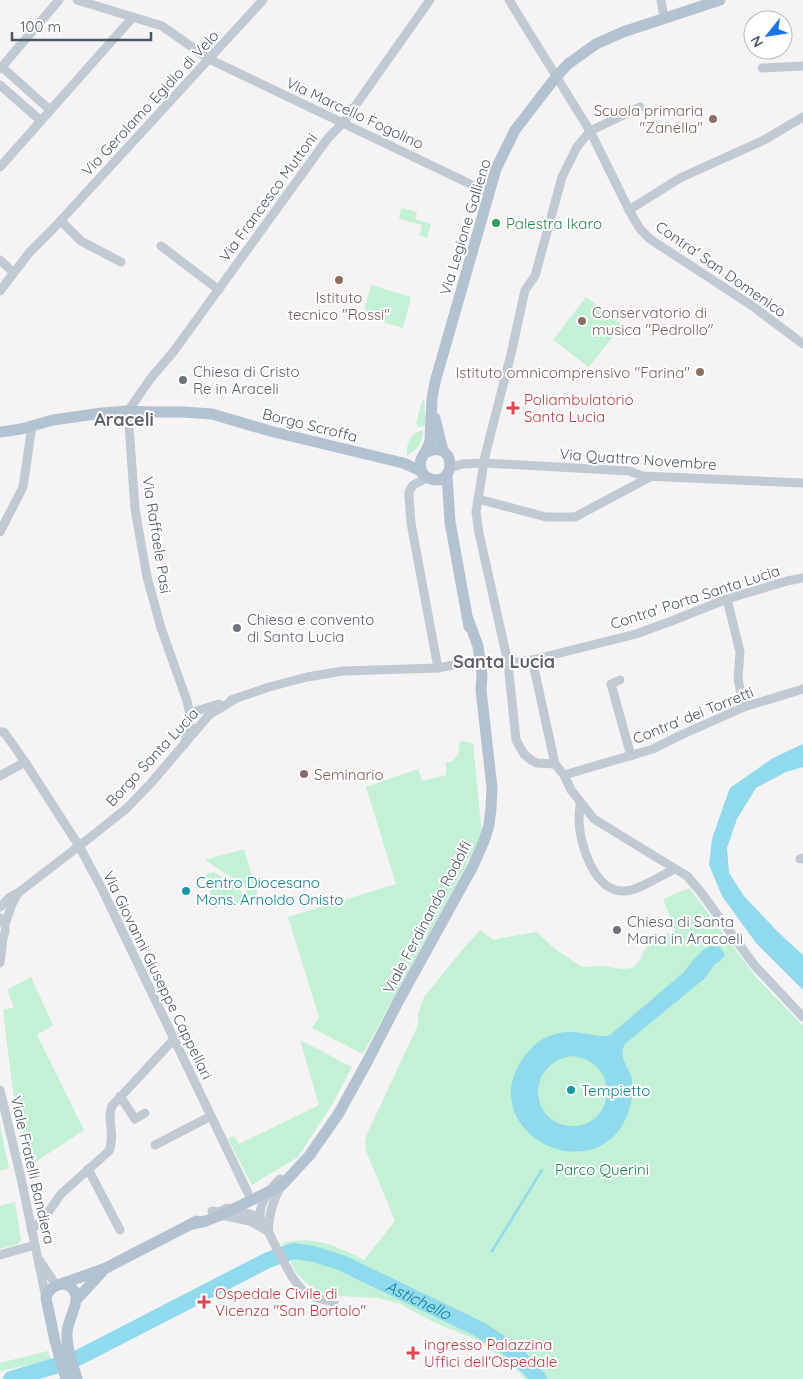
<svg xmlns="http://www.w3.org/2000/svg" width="803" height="1379" viewBox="0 0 803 1379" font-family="Quicksand,sans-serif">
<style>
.green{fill:#c3f1d5}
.water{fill:#90daee;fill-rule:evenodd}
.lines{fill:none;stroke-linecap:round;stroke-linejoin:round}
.stream{stroke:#90daee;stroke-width:2.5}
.river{stroke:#90daee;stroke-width:16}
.minor{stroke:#c1cad2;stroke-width:9}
.major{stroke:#b3c2d1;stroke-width:11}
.education-dot{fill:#8d6e63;stroke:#fff;stroke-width:2}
.leisure-dot{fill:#2e9e5b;stroke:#fff;stroke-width:2}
.worship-dot{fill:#6b7280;stroke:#fff;stroke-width:2}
.health-dot{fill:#e0444e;stroke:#fff;stroke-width:2}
.culture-dot{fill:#0f9aa8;stroke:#fff;stroke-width:2}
.labels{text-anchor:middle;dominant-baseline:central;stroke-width:4;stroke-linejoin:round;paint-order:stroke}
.street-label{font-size:15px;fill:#4a5661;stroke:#fff}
.education-label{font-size:15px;fill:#785e54;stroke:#fff;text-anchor:end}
.leisure-label{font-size:15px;fill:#27864d;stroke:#fff;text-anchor:start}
.worship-label{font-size:15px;fill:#5b616d;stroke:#fff;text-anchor:start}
.health-label{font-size:15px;fill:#be3a42;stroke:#fff;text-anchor:start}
.culture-label{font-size:15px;fill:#0d838f;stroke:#fff;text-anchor:start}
.park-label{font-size:15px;fill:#17864f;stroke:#fff}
.water-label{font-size:16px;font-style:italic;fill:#0c7c9b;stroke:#fff}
.quarter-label{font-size:18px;font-weight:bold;fill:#5f6368;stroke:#fff}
</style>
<rect width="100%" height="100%" fill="#f5f3f3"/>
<g class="green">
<polygon points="401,208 417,212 415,219 431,224 427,238 419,235 422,225 399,219"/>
<polygon points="371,285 411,297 403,328 363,316"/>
<polygon points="586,297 622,325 589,367 553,340"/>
<polygon points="424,399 426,426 418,427 416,424 422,401"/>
<path d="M423 430C423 441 417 452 407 455 406 443 411 432 423 430Z"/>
<polygon points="460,741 473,743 482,835 448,899 363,1054 312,1028 319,1017 288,917 396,884 366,787 418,769 422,781 446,775 446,762 452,762 458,754"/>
<polygon points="244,849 258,896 249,899 245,886 205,860"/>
<polygon points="214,872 240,888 244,901 215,908 205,875"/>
<path d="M689 888 756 977 803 1026V1379H525L520 1373 489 1348 470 1337 433 1322 400 1304 379 1298 337 1296 320 1292 305 1282 295 1271 282 1243C317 1236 334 1245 364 1260L395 1221 366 1151 365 1141 367 1134 418 1025V1014L424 997 463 949 480 930 494 940 502 938 537 932 555 949 582 967 600 966 623 969 632 968 640 960 645 949 655 935 672 933 675 929 663 899Z"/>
<polygon points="31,977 53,1025 37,1035 84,1130 31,1165 14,1100 3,1010 14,1007 7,990"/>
<polygon points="300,1040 352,1067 333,1103 298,1157 252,1185 228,1139 234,1136 239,1144 319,1105"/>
<polygon points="0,1126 9,1168 0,1171"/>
<polygon points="15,1202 21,1240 18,1244 0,1249 0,1206"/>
<polygon points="48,1351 51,1360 0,1371 0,1363"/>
</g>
<g class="water">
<polygon points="803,744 803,767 786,772 756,788 737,819 727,848 729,873 744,896 777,931 803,955 803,990 756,943 722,896 709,865 712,839 723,807 730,788 773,758"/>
<path d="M711 946 720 947 725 955 721 960 715 964 704 979 625 1044C618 1055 627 1065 631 1076 636 1094 629 1118 617 1133 581 1174 507 1142 511 1088 512 1079 516 1070 520 1063 527 1052 535 1042 547 1037 557 1032 570 1031 581 1033 591 1034 600 1038 610 1035L683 973 694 959 703 950ZM573 1056C623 1063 614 1129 570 1126 528 1122 526 1062 573 1056Z"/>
</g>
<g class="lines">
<polyline class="stream" points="492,1251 542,1170"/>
<path class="river" id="s1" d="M11 1379 72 1361 268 1260 293 1251 314 1254 342 1263 481 1330 514 1352 539 1379"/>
<g class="minor">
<polyline points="77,0 162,26 209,59 489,193"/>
<polyline points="509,0 590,131 629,210 640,229 650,239 751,305 803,344"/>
<polyline points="661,0 664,18"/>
<polyline points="2,67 50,110"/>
<polyline points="762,68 803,66"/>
<polyline points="0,69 59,0"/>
<polyline points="0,85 41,121"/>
<polyline points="0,167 133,17"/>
<polyline points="629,210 680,178 764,140 803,117"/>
<polyline points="61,221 81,241 121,262"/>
<polyline points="161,246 219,290"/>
<polyline points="0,260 13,272"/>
<polyline points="0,291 29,253 51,231 263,0"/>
<polyline points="450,468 462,464 484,463 629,471 643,476 803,483"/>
<polyline points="427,478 413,485 409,492 409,496 411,523 438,668"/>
<polyline points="478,499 546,517 575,517 650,477"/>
<polyline points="0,532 23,487 32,426"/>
<polyline points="727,599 740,652 738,679 744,707"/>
<polyline points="508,663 532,660 636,634 669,622 727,599 787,581 803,578"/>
<polyline points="534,668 555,764"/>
<polyline points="620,680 611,684 631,756"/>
<polyline points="231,700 269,687 307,677 343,671 438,668 474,661"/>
<polyline points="190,713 219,704"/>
<polyline points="0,732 4,732 25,762 79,846 101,887 248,1193"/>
<path d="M184 745C191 724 192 722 187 701L161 628 147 577 135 509 128 411 151 378 174 351 328 138 343 123 430 0"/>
<polyline points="555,764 537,763 531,760 524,754 516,740 508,663 479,533 476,512 485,456 511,354 525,290 535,276 562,177 577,147 590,131 640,107"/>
<polyline points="555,764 564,775 571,790 594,819 687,876 700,891 755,966 803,1017"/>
<polyline points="564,775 653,749 681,735 744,707 803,689"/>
<polyline points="0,776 25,762"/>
<path d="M580 803C580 808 579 814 579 819 579 843 594 892 624 891 638 891 658 877 671 871"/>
<polyline points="800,859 803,858"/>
<polyline points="0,907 10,897 18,893 92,836 127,808 151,783 209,715 237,698"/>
<path d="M0 918C7 925 7 934 0 941"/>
<polyline points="5,924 12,904 17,895"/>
<polyline points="0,963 3,938"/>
<polyline points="0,1090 21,1178 46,1298"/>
<polyline points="120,1096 135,1119 145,1113"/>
<polyline points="155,1145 211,1116"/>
<polyline points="88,1169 120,1230"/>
<path d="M212 1211 219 1212 227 1208 257 1216C264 1221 268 1231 272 1239 276 1248 282 1257 286 1266 299 1291 306 1297 334 1302"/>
<polyline points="221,1215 250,1221 266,1230"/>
<path d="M260 1219C259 1202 269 1190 280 1179"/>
<path d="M31 1229 42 1221 61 1194 109 1151C116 1133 106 1120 112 1106L174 1039"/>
<path d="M268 1232C269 1215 272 1200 282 1185"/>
<polyline points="0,1255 35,1245"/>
<polyline points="40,1261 56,1285"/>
</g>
<g class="major">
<polyline points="435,418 443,451"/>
<path d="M0 432 21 429 53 420 102 413 128 411 152 412H183L212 414 270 431 403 463C409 466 416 468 421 472 425 475 426 478 431 479 458 487 456 436 425 453"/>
<path d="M422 472C416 458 427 454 430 441L432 398 435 382 496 169 515 130 556 77 568 64 596 44 623 32 720 0"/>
<polyline points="447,475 450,522 469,627"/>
<polyline points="192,1224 206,1221 221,1215 282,1185 309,1156 339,1113 367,1062 398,1002 473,866 484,841 489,825 491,808 492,788 481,690 482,675 478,646 468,619"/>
<polyline points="61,1284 106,1268 197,1221"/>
<polyline points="76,1300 102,1272"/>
<path d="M66 1379 55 1341 46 1298C50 1282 72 1278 76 1296 78 1304 67 1323 67 1333 66 1348 73 1365 77 1379"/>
</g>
</g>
<g class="education-dot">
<circle cx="713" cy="119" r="5"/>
<circle cx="339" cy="280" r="5"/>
<circle cx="582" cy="321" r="5"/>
<circle cx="700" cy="372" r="5"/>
<circle cx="304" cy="774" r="5"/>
</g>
<circle class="leisure-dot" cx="496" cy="223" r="5"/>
<g class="worship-dot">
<circle cx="183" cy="380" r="5"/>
<circle cx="237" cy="628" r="5"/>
<circle cx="617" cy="930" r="5"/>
</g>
<g class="health-dot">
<path d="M510.5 400.5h5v5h5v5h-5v5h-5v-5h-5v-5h5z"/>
<path d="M201.5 1294.5h5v5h5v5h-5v5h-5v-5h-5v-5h5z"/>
<path d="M410.5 1345.5h5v5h5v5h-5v5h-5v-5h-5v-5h5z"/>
</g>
<g class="culture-dot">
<circle cx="186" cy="891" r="5"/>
<circle cx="571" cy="1090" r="5"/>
</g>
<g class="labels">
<g class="street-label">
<text transform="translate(150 103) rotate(-47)">Via Gerolamo Egidio di Velo</text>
<text transform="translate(355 113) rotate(25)">Via Marcello Fogolino</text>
<text transform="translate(268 197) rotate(-54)">Via Francesco Muttoni</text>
<text transform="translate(465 227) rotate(-73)">Via Legione Gallieno</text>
<text transform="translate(721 269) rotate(35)">Contra' San Domenico</text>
<text transform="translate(310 425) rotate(14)">Borgo Scroffa</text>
<text transform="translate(638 459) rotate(4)">Via Quattro Novembre</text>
<text transform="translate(157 535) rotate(81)">Via Raffaele Pasi</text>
<text transform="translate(695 597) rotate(-18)">Contra' Porta Santa Lucia</text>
<text transform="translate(693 715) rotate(-22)">Contra' dei Torretti</text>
<text transform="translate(152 757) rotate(-47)">Borgo Santa Lucia</text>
<text transform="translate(427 917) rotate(-62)">Viale Ferdinando Rodolfi</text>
<text transform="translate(158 975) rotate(64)">Via Giovanni Giuseppe Cappellari</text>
<text transform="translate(33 1170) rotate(77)">Viale Fratelli Bandiera</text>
</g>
<g class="education-label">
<text x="703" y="110">Scuola primaria<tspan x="703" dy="17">"Zanella"</tspan></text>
<text x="339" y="297" text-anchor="middle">Istituto<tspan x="339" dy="17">tecnico "Rossi"</tspan></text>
<text x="592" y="312" text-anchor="start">Conservatorio di<tspan x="592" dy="17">musica "Pedrollo"</tspan></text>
<text x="690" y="372">Istituto omnicomprensivo "Farina"</text>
<text x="314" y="774" text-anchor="start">Seminario</text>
</g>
<g class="leisure-label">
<text x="506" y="223">Palestra Ikaro</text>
</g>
<g class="worship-label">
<text x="193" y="371">Chiesa di Cristo<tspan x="193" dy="17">Re in Araceli</tspan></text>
<text x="247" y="619">Chiesa e convento<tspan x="247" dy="17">di Santa Lucia</tspan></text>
<text x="627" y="921">Chiesa di Santa<tspan x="627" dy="17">Maria in Aracoeli</tspan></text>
</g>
<g class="health-label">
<text x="524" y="399">Poliambulatorio<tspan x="524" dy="17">Santa Lucia</tspan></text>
<text x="215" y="1293">Ospedale Civile di<tspan x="215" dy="17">Vicenza "San Bortolo"</tspan></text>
<text x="424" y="1344">ingresso Palazzina<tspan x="424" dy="17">Uffici dell'Ospedale</tspan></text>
</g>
<g class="culture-label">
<text x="196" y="882">Centro Diocesano<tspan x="196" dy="17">Mons. Arnoldo Onisto</tspan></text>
<text x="581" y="1090">Tempietto</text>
</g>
<g class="park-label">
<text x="602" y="1169">Parco Querini</text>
</g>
<g class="water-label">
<text stroke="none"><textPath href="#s1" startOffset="446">Astichello</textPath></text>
</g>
<g class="quarter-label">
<text x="124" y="419">Araceli</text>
<text x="504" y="661">Santa Lucia</text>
</g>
</g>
<g transform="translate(768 35) rotate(240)"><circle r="24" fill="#ffffff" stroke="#b7bbc0"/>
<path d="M0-4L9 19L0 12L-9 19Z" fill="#1a73e8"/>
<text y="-8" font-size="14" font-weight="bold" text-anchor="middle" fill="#4a5661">N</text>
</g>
<path d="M12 32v8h139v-8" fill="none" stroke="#4a5661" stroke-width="2.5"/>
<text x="20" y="32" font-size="15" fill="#4a5661" stroke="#ffffff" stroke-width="4" paint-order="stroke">100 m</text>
</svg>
